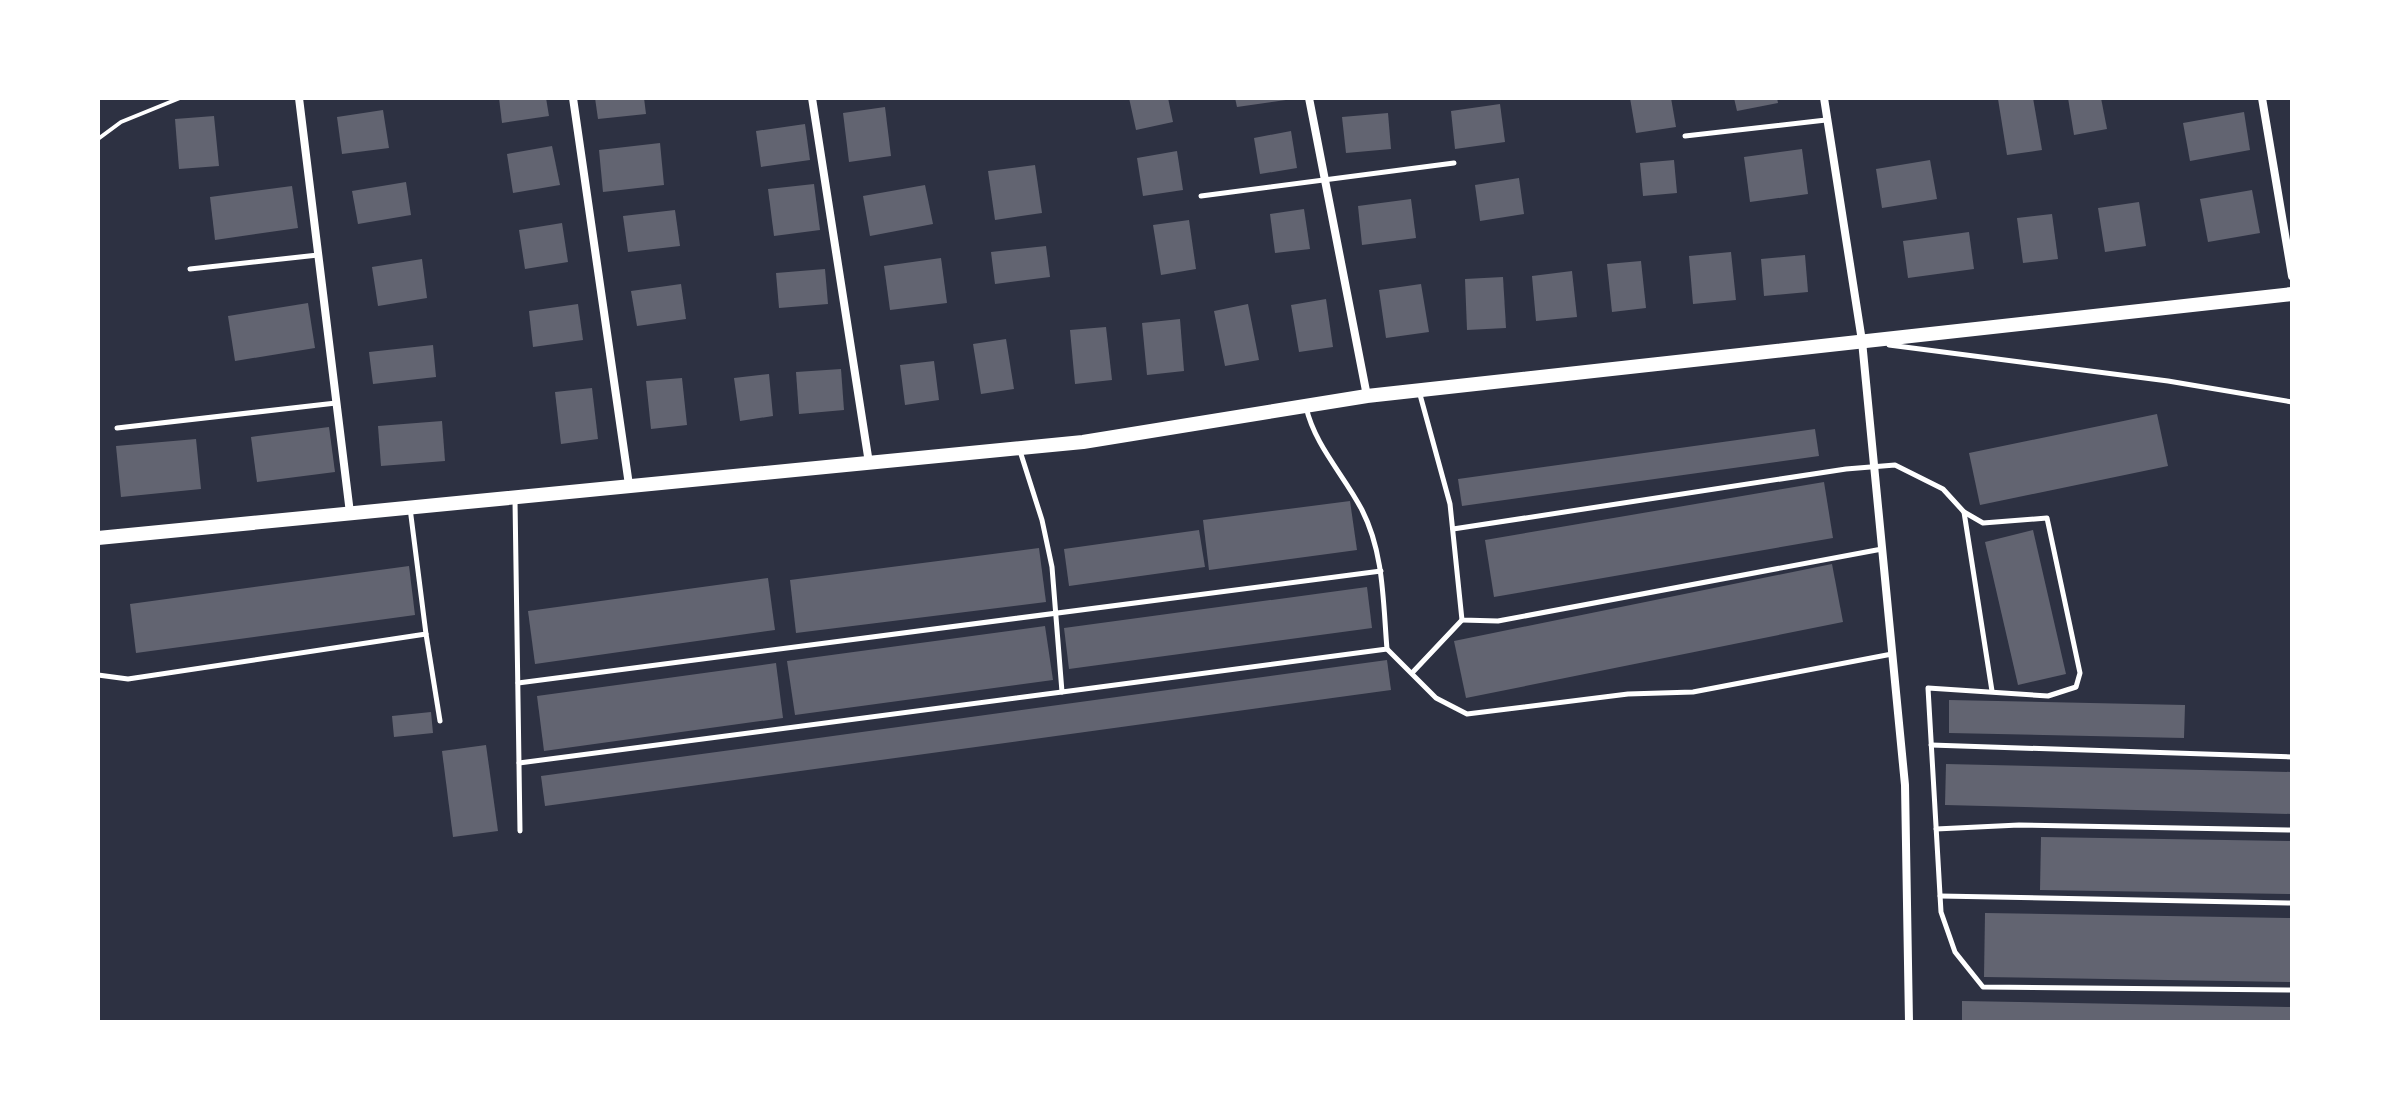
<svg xmlns="http://www.w3.org/2000/svg" width="2390" height="1120" viewBox="0 0 2390 1120" font-family="'IBM Plex Sans',sans-serif">
<style>
.building{fill:#626471}
.lines{fill:none;stroke-linecap:round;stroke-linejoin:round}
.path{stroke:#fff;stroke-width:4}
.service{stroke:#fff;stroke-width:5}
.minor{stroke:#fff;stroke-width:8}
.tertiary{stroke:#fff;stroke-width:14}
</style>
<rect width="100%" height="100%" fill="#2d3142"/>
<g class="building">
<polygon points="499,98 546,98 549,116 502,123"/>
<polygon points="595,98 644,98 646,114 598,119"/>
<polygon points="1129,98 1168,98 1173,122 1136,130"/>
<polygon points="1235,98 1286,98 1286,100 1237,107"/>
<polygon points="1630,98 1671,98 1676,127 1636,133"/>
<polygon points="1734,98 1777,98 1778,103 1737,111"/>
<polygon points="2006,98 2033,98 2042,150 2007,155 1998,99"/>
<polygon points="2068,98 2101,98 2107,129 2074,135"/>
<polygon points="1500,104 1505,142 1455,149 1451,111"/>
<polygon points="885,107 891,156 849,162 843,113"/>
<polygon points="383,110 389,148 342,154 337,117"/>
<polygon points="2244,112 2250,150 2190,161 2183,123"/>
<polygon points="1388,113 1391,149 1346,153 1342,117"/>
<polygon points="214,116 219,166 179,169 175,119"/>
<polygon points="805,124 810,160 761,167 756,131"/>
<polygon points="1291,131 1297,168 1260,174 1254,138"/>
<polygon points="660,143 664,185 603,192 599,150"/>
<polygon points="552,146 560,185 513,193 507,154"/>
<polygon points="1802,149 1808,194 1750,202 1744,157"/>
<polygon points="1177,151 1183,190 1143,196 1137,158"/>
<polygon points="1674,160 1677,193 1643,196 1640,163"/>
<polygon points="1930,160 1937,199 1882,208 1876,169"/>
<polygon points="1035,165 1042,213 995,220 988,171"/>
<polygon points="1519,178 1524,214 1480,221 1475,185"/>
<polygon points="406,182 411,215 358,224 352,191"/>
<polygon points="814,184 820,230 774,236 768,189"/>
<polygon points="925,185 933,224 870,236 863,196"/>
<polygon points="292,186 298,228 215,240 210,197"/>
<polygon points="2252,190 2260,233 2208,242 2200,199"/>
<polygon points="1411,199 1416,238 1362,245 1358,206"/>
<polygon points="2139,202 2146,246 2105,252 2098,208"/>
<polygon points="1304,209 1310,249 1275,253 1270,214"/>
<polygon points="675,210 680,246 628,252 623,216"/>
<polygon points="2052,214 2058,259 2023,263 2017,218"/>
<polygon points="1189,220 1196,269 1161,275 1153,225"/>
<polygon points="562,223 568,262 525,269 519,230"/>
<polygon points="1969,232 1974,269 1908,278 1903,241"/>
<polygon points="1046,246 1050,277 995,284 991,252"/>
<polygon points="1731,252 1736,300 1693,304 1689,256"/>
<polygon points="1805,255 1808,292 1764,296 1761,259"/>
<polygon points="941,258 947,303 890,310 884,266"/>
<polygon points="422,259 427,298 378,306 372,267"/>
<polygon points="1641,261 1646,308 1612,312 1607,264"/>
<polygon points="825,269 828,304 779,308 776,273"/>
<polygon points="1572,271 1577,317 1536,321 1532,276"/>
<polygon points="1503,277 1506,328 1467,330 1465,279"/>
<polygon points="681,284 686,319 637,326 631,291"/>
<polygon points="1421,284 1429,332 1386,338 1379,290"/>
<polygon points="1326,299 1333,347 1299,352 1291,305"/>
<polygon points="308,303 315,348 235,361 228,316"/>
<polygon points="578,304 583,340 533,347 529,311"/>
<polygon points="1248,304 1259,360 1225,366 1214,311"/>
<polygon points="1180,319 1184,371 1147,375 1142,323"/>
<polygon points="1106,327 1112,380 1075,384 1070,330"/>
<polygon points="1006,339 1014,389 981,394 973,344"/>
<polygon points="433,345 436,377 373,384 369,352"/>
<polygon points="934,361 939,400 905,405 900,365"/>
<polygon points="841,369 844,410 799,414 796,372"/>
<polygon points="769,374 773,416 740,421 734,378"/>
<polygon points="682,378 687,425 651,429 646,381"/>
<polygon points="592,388 598,439 561,444 555,392"/>
<polygon points="2157,414 2168,466 1980,505 1969,453"/>
<polygon points="442,421 445,461 381,466 378,426"/>
<polygon points="329,427 335,472 257,482 251,437"/>
<polygon points="1815,429 1819,456 1462,506 1458,479"/>
<polygon points="196,439 201,489 121,497 116,446"/>
<polygon points="1824,482 1833,538 1494,597 1485,540"/>
<polygon points="1350,501 1357,550 1209,570 1203,520"/>
<polygon points="1199,530 1205,567 1069,586 1064,549"/>
<polygon points="2033,530 2066,674 2018,685 1985,542"/>
<polygon points="1039,548 1046,602 796,633 790,580"/>
<polygon points="1832,564 1843,622 1466,698 1454,641"/>
<polygon points="409,566 415,615 136,653 130,604"/>
<polygon points="768,578 775,630 535,664 528,611"/>
<polygon points="1367,587 1372,628 1069,669 1064,628"/>
<polygon points="1045,626 1053,680 795,715 787,661"/>
<polygon points="1387,660 1391,690 545,806 541,776"/>
<polygon points="776,663 783,718 544,751 537,696"/>
<polygon points="1949,700 2185,705 2184,738 1949,733"/>
<polygon points="431,712 433,733 394,737 392,716"/>
<polygon points="486,745 498,831 453,837 442,751"/>
<polygon points="1946,764 2292,772 2292,814 1945,805"/>
<polygon points="2041,837 2292,841 2292,894 2040,890"/>
<polygon points="1985,913 2292,918 2292,982 1984,977"/>
<polygon points="1962,1001 2292,1007 2292,1022 1962,1022"/>
</g>
<g class="lines">
<polyline class="path" points="98,139 121,122 180,98"/>
<g class="service">
<polyline points="1685,136 1826,120"/>
<polyline points="1201,196 1454,163"/>
<polyline points="190,269 318,255"/>
<polyline points="1889,345 2168,381 2292,402"/>
<polyline points="1419,391 1450,504 1462,620 1498,621 1882,549"/>
<polyline points="117,428 336,403"/>
<path d="M1020 451 1042 520 1052 567 1062 692 1387 649C1383 602 1384 553 1362 510 1344 475 1315 446 1306 407"/>
<polyline points="515,500 520,831"/>
<polyline points="1964,512 1992,691"/>
<polyline points="1453,529 1846,469 1895,465 1943,489 1964,512 1983,523 2047,518 2080,673 2076,687 2048,696 1928,688 1941,912 1955,952 1983,987 2292,990"/>
<polyline points="426,634 440,721"/>
<polyline points="1387,649 1436,698 1467,714 1628,694 1693,692 1892,654"/>
<polyline points="1412,673 1462,620"/>
<polyline points="98,675 128,679 426,634 410,508"/>
<polyline points="518,683 1381,571"/>
<polyline points="1931,745 2292,757"/>
<polyline points="519,763 1062,692"/>
<polyline points="1936,829 2019,825 2292,830"/>
<polyline points="1940,896 2292,903"/>
</g>
<g class="minor">
<polyline points="299,98 350,513"/>
<polyline points="573,98 629,485"/>
<polyline points="812,98 869,463"/>
<polyline points="1309,98 1367,396"/>
<polyline points="1824,98 1862,341 1905,785 1909,1022"/>
<polyline points="2262,98 2292,276"/>
</g>
<polyline class="tertiary" points="98,538 1083,442 1367,396 2292,294"/>
</g>
<rect width="2390" height="1120" fill="none" stroke="#ffffff" stroke-width="200"/>
</svg>
